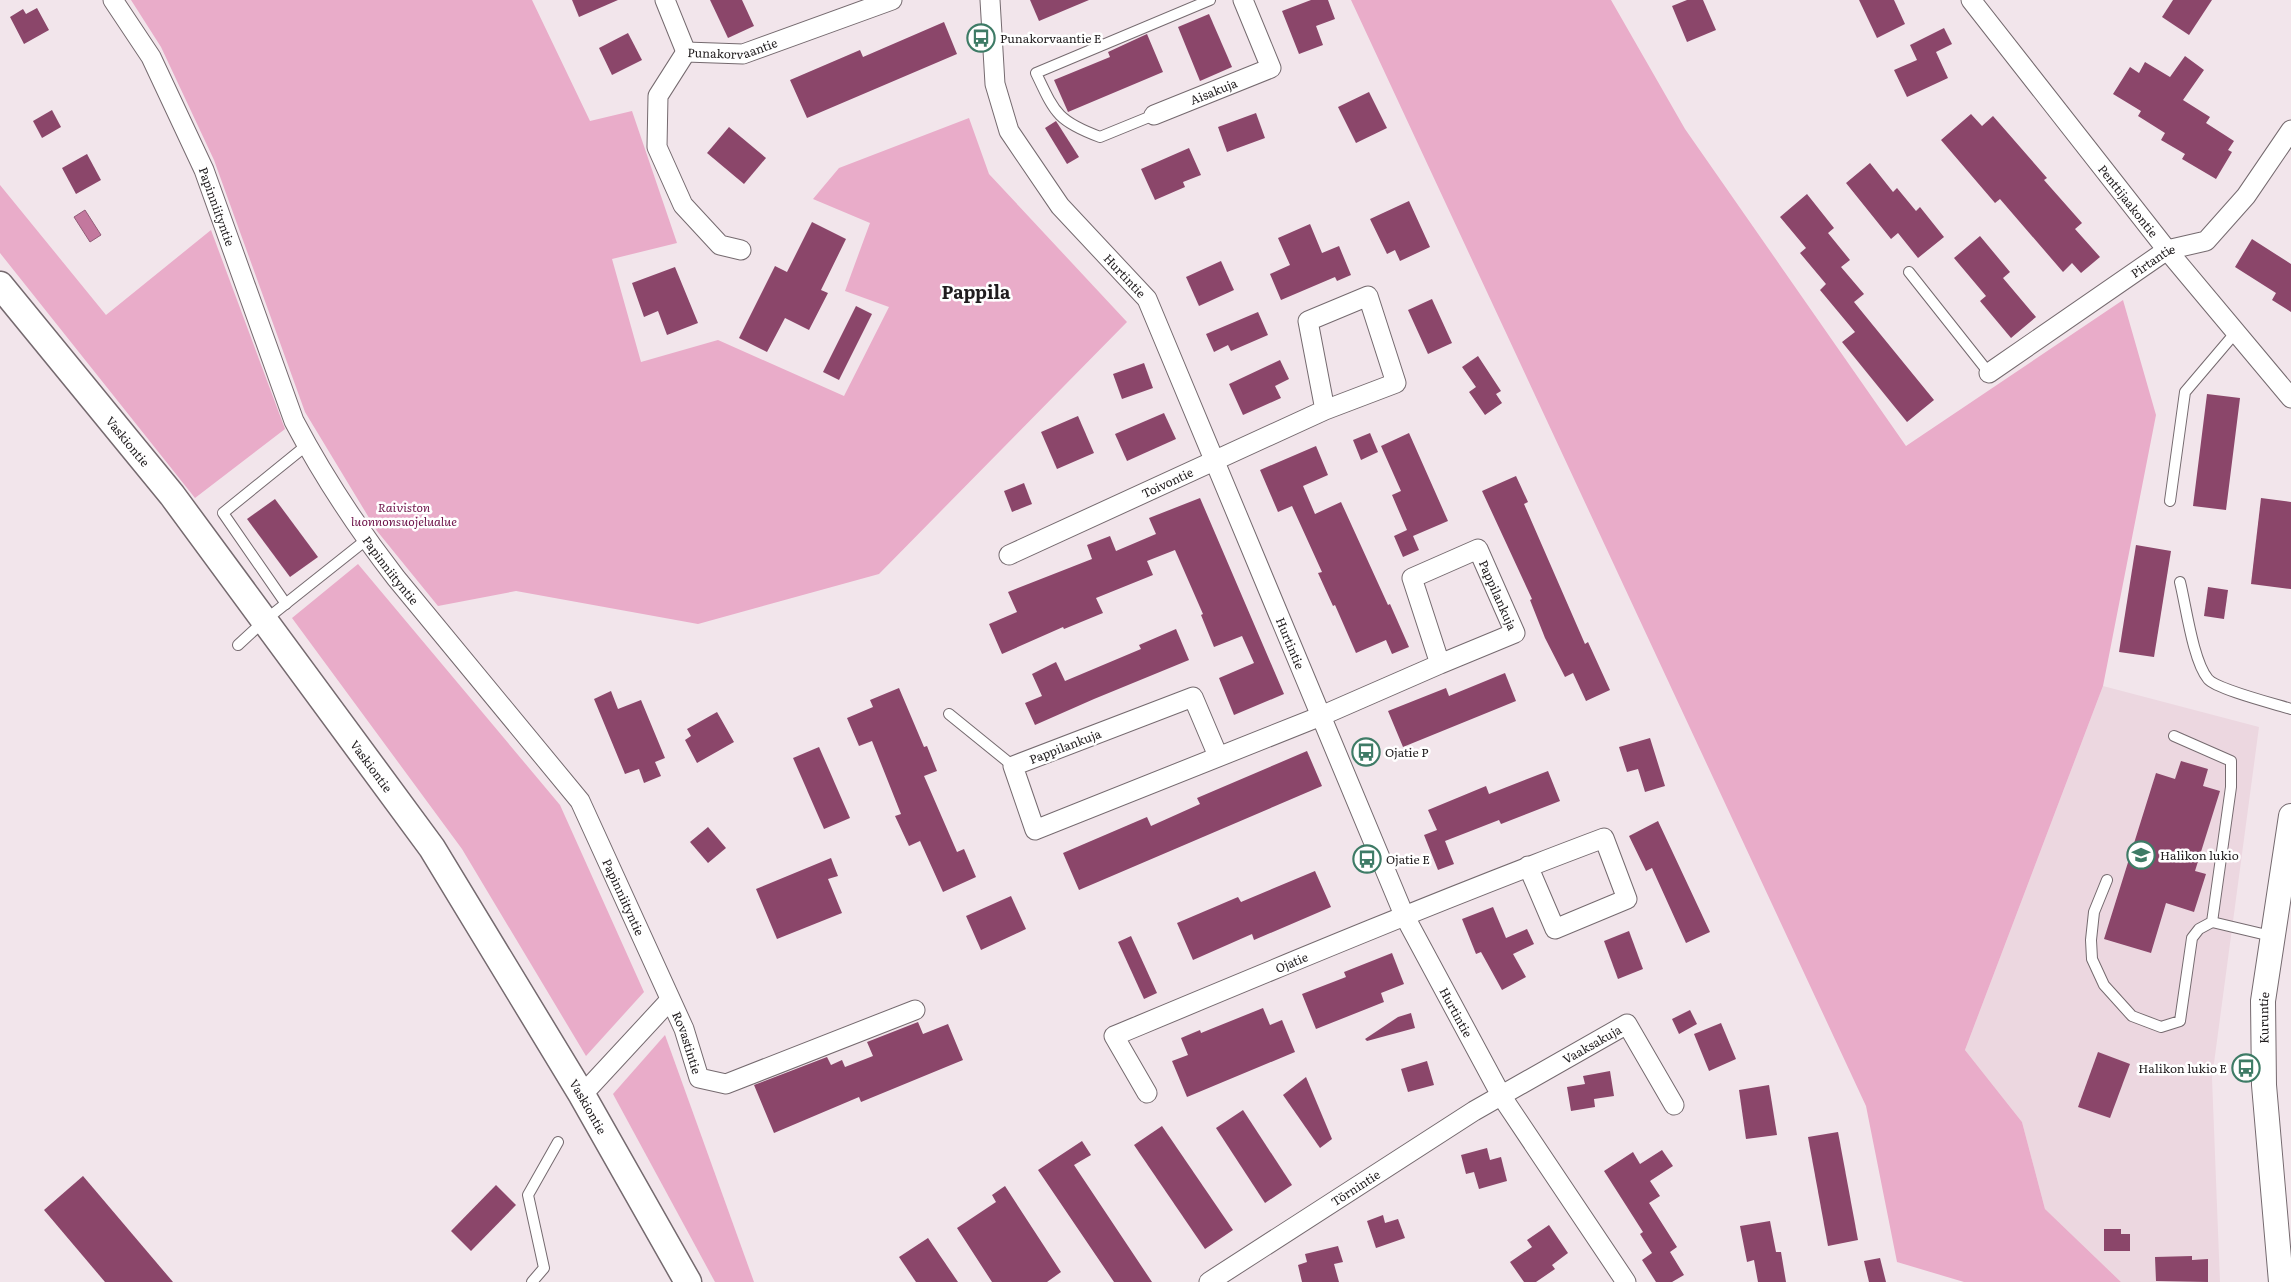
<svg xmlns="http://www.w3.org/2000/svg" width="2291" height="1282" viewBox="0 0 2291 1282" font-family="Literata,serif">
<style>
.built{fill:#ecd7e0}
.green{fill:#e9acc9}
.water{fill:#c3789e;stroke:#925c78}
.building{fill:#8b466a}
.lines{fill:none;stroke-linecap:round;stroke-linejoin:round}
.service-casing{stroke:#756a6f;stroke-width:12}
.minor-casing{stroke:#756a6f;stroke-width:21}
.tertiary-casing{stroke:#756a6f;stroke-width:26}
.secondary-casing{stroke:#756a6f;stroke-width:29}
.service{stroke:#fff;stroke-width:10}
.minor{stroke:#fff;stroke-width:19}
.tertiary{stroke:#fff;stroke-width:24}
.secondary{stroke:#fff;stroke-width:26}
.labels{text-anchor:middle;dominant-baseline:central;stroke-width:5;stroke-linejoin:round;paint-order:stroke}
.poi-label{font-size:12px;fill:#201c1e;stroke:#fff;text-anchor:start}
.street-label{font-size:12px;fill:#201c1e;stroke:#fff}
.park-label{font-size:12px;font-style:italic;fill:#6d1349;stroke:#fff}
.district-label{font-size:18px;font-weight:bold;fill:#201c1e;stroke:#fff}
</style>
<rect width="100%" height="100%" fill="#f2e5eb"/>
<polygon class="built" points="2103,686 2259,727 2212,1078 2220,1282 2121,1282 2045,1209 2022,1122 1965,1050"/>
<g class="green">
<polygon points="131,0 532,0 590,121 632,111 677,243 612,259 641,362 718,340 844,396 889,307 845,291 870,223 813,199 839,168 969,118 989,174 1127,322 879,574 698,624 516,591 438,606 377,531 305,412 214,160 161,47"/>
<polygon points="1351,0 1611,0 1685,129 1906,446 2123,300 2156,415 2103,686 1965,1050 2022,1122 2045,1209 2121,1282 1964,1282 1897,1262 1866,1106"/>
<polygon points="0,185 106,315 211,230 285,429 195,498 0,253"/>
<polygon points="358,564 560,805 644,992 586,1056 462,849 292,618"/>
<polygon points="665,1035 754,1282 715,1282 613,1094"/>
</g>
<polygon class="water" points="85,210 101,235 90,242 74,217"/>
<g class="building">
<polygon points="572,0 618,0 579,17"/>
<polygon points="710,0 742,0 754,26 728,38"/>
<polygon points="1030,0 1089,0 1039,21"/>
<polygon points="1311,0 1328,0 1335,19 1316,26 1323,45 1299,54 1282,11"/>
<polygon points="1687,0 1703,0 1716,30 1687,42 1672,6"/>
<polygon points="1859,0 1894,0 1905,24 1877,38"/>
<polygon points="2173,0 2212,0 2189,35 2162,17"/>
<polygon points="37,8 49,30 24,44 10,17 23,9 26,14"/>
<polygon points="1209,14 1232,67 1200,81 1178,27"/>
<polygon points="944,22 957,54 807,118 790,80 860,50 863,57"/>
<polygon points="1944,28 1952,44 1936,52 1948,78 1907,97 1894,70 1917,60 1910,45"/>
<polygon points="628,33 642,60 612,75 599,48"/>
<polygon points="1147,34 1163,72 1068,112 1054,80 1110,57 1108,52"/>
<polygon points="2185,56 2204,70 2183,100 2210,117 2206,123 2234,141 2228,150 2232,152 2216,179 2182,159 2185,154 2161,140 2165,133 2138,116 2141,111 2113,94 2130,67 2139,73 2145,62 2170,77"/>
<polygon points="1369,92 1387,128 1356,143 1338,107"/>
<polygon points="52,110 61,127 42,138 33,121"/>
<polygon points="1256,113 1265,138 1227,152 1218,127"/>
<polygon points="1971,114 1982,126 1993,116 2047,178 2044,180 2082,223 2075,229 2100,257 2081,273 2072,263 2063,272 2000,199 1995,203 1941,140"/>
<polygon points="1056,121 1079,157 1067,164 1045,128"/>
<polygon points="729,127 766,158 744,184 707,153"/>
<polygon points="1189,148 1201,175 1183,182 1185,187 1155,200 1141,169"/>
<polygon points="87,154 101,180 76,194 62,168"/>
<polygon points="1870,163 1893,192 1897,188 1916,211 1920,207 1944,237 1918,258 1898,233 1891,239 1846,183"/>
<polygon points="1807,194 1834,228 1828,233 1850,260 1841,267 1864,294 1854,302 1934,400 1907,422 1842,342 1855,332 1820,290 1826,284 1800,253 1806,248 1780,217"/>
<polygon points="1409,201 1430,247 1400,261 1395,250 1387,254 1370,219"/>
<polygon points="812,222 846,239 821,290 828,293 809,330 785,318 767,352 739,338 775,266 787,272"/>
<polygon points="1310,224 1322,253 1339,246 1351,275 1337,281 1335,277 1281,300 1270,274 1290,265 1278,238"/>
<polygon points="1980,236 2010,272 2003,278 2036,317 2011,338 1980,301 1986,296 1954,258"/>
<polygon points="2252,239 2291,264 2291,312 2272,300 2276,293 2235,267"/>
<polygon points="1221,261 1234,290 1199,306 1186,277"/>
<polygon points="675,267 698,323 667,335 658,311 644,317 632,283"/>
<polygon points="1432,299 1452,343 1428,354 1408,310"/>
<polygon points="856,306 872,314 839,380 823,372"/>
<polygon points="1258,312 1268,335 1231,351 1228,345 1214,352 1206,334"/>
<polygon points="1478,356 1501,391 1496,394 1502,403 1485,415 1469,392 1476,387 1462,367"/>
<polygon points="1280,360 1289,379 1275,386 1281,398 1243,415 1229,384"/>
<polygon points="1144,363 1153,388 1122,399 1113,374"/>
<polygon points="2207,394 2240,398 2226,510 2193,506"/>
<polygon points="1164,413 1176,439 1127,461 1115,434"/>
<polygon points="1078,416 1094,453 1057,469 1041,432"/>
<polygon points="1370,433 1378,452 1361,460 1353,440"/>
<polygon points="1409,433 1448,521 1413,536 1419,550 1403,557 1394,536 1407,530 1392,495 1401,491 1381,446"/>
<polygon points="1316,446 1328,475 1303,486 1315,514 1341,502 1388,605 1390,604 1409,647 1392,654 1386,640 1356,653 1335,605 1333,606 1318,573 1322,572 1292,506 1278,512 1260,470"/>
<polygon points="1516,476 1528,502 1524,504 1585,644 1588,642 1610,690 1586,701 1573,673 1565,677 1545,638 1530,600 1532,599 1482,491"/>
<polygon points="1024,483 1032,504 1012,512 1004,491"/>
<polygon points="1200,498 1284,694 1234,715 1219,678 1254,663 1242,636 1214,647 1201,615 1203,614 1175,550 1147,561 1153,575 1096,598 1103,613 1064,629 1063,627 1002,654 989,624 1017,612 1008,592 1092,559 1087,545 1110,536 1116,551 1156,534 1149,518"/>
<polygon points="2261,498 2291,502 2291,589 2251,584"/>
<polygon points="275,499 318,557 290,577 247,519"/>
<polygon points="2136,545 2171,551 2154,657 2119,652"/>
<polygon points="2208,587 2228,590 2224,619 2204,616"/>
<polygon points="1176,629 1189,660 1094,699 1035,725 1025,703 1042,696 1032,674 1056,662 1065,681 1141,649 1139,645"/>
<polygon points="1505,673 1516,701 1403,747 1388,711 1446,688 1449,696"/>
<polygon points="899,688 924,747 927,746 937,771 924,776 957,852 964,849 976,877 943,892 920,841 909,846 895,816 901,814 872,741 859,746 847,718 873,707 870,700"/>
<polygon points="611,691 618,709 641,700 665,758 655,762 661,776 644,783 639,769 625,774 594,699"/>
<polygon points="717,712 734,742 697,763 685,740 691,736 687,729"/>
<polygon points="1650,738 1665,786 1645,792 1638,769 1627,772 1619,747"/>
<polygon points="819,747 850,818 824,829 793,758"/>
<polygon points="1307,751 1322,786 1079,890 1063,853 1147,817 1151,826 1200,804 1197,798"/>
<polygon points="2181,761 2208,769 2203,786 2220,791 2195,871 2206,874 2194,912 2166,903 2151,953 2104,939 2156,773 2175,779"/>
<polygon points="1548,771 1560,801 1501,824 1499,820 1445,841 1454,864 1438,870 1424,835 1437,830 1428,810 1486,786 1489,794"/>
<polygon points="1658,821 1710,932 1686,943 1652,868 1646,871 1629,836"/>
<polygon points="708,827 726,848 708,863 690,842"/>
<polygon points="831,858 838,876 828,879 842,913 777,939 756,889"/>
<polygon points="1315,871 1331,907 1254,940 1252,934 1193,960 1177,923 1238,897 1241,902"/>
<polygon points="1011,896 1026,929 981,950 966,916"/>
<polygon points="1493,907 1506,938 1527,929 1534,944 1513,954 1526,977 1502,990 1481,952 1476,954 1462,919"/>
<polygon points="1629,931 1643,969 1618,979 1604,941"/>
<polygon points="1131,936 1157,993 1144,999 1118,942"/>
<polygon points="1392,953 1404,984 1381,993 1384,1002 1316,1029 1302,994 1346,977 1344,972"/>
<polygon points="1263,1008 1270,1025 1282,1020 1295,1052 1187,1097 1172,1061 1188,1055 1181,1038 1200,1030 1201,1033"/>
<polygon points="1690,1010 1697,1024 1679,1034 1672,1019"/>
<polygon points="1411,1013 1415,1028 1367,1041 1365,1039 1398,1017"/>
<polygon points="918,1022 923,1034 948,1024 963,1060 861,1102 859,1097 774,1133 754,1085 827,1057 831,1065 842,1060 845,1067 873,1056 867,1042"/>
<polygon points="1721,1023 1736,1059 1709,1071 1694,1034"/>
<polygon points="2098,1052 2130,1064 2110,1118 2078,1107"/>
<polygon points="1427,1061 1434,1085 1408,1092 1401,1069"/>
<polygon points="1610,1071 1614,1096 1594,1099 1595,1107 1571,1111 1567,1087 1585,1084 1583,1076"/>
<polygon points="1306,1077 1332,1139 1320,1148 1283,1095"/>
<polygon points="1769,1085 1777,1135 1746,1139 1739,1090"/>
<polygon points="1243,1110 1292,1185 1265,1203 1216,1128"/>
<polygon points="1162,1126 1233,1230 1205,1249 1134,1145"/>
<polygon points="1838,1132 1858,1240 1828,1246 1808,1137"/>
<polygon points="1082,1141 1091,1155 1074,1165 1152,1282 1114,1282 1038,1170"/>
<polygon points="1487,1148 1490,1160 1501,1157 1507,1181 1479,1189 1474,1172 1466,1174 1461,1155"/>
<polygon points="1662,1150 1673,1166 1650,1181 1660,1196 1649,1203 1677,1247 1670,1252 1684,1275 1672,1282 1656,1282 1642,1260 1652,1253 1640,1234 1643,1232 1604,1171 1633,1152 1640,1164"/>
<polygon points="83,1176 173,1282 105,1282 44,1210"/>
<polygon points="496,1185 516,1205 471,1251 451,1231"/>
<polygon points="1005,1186 1061,1272 1047,1282 992,1282 957,1228 996,1202 992,1195"/>
<polygon points="1383,1215 1385,1223 1398,1219 1405,1238 1376,1248 1367,1221"/>
<polygon points="1770,1221 1776,1252 1781,1252 1786,1282 1758,1282 1754,1260 1747,1262 1740,1226"/>
<polygon points="1549,1225 1568,1253 1552,1265 1555,1269 1536,1282 1524,1282 1510,1262 1532,1247 1527,1240"/>
<polygon points="2104,1229 2121,1229 2121,1234 2130,1234 2130,1251 2104,1251"/>
<polygon points="928,1238 958,1282 916,1282 899,1257"/>
<polygon points="1338,1246 1343,1262 1334,1264 1339,1282 1302,1282 1298,1265 1307,1262 1305,1254"/>
<polygon points="2192,1256 2192,1260 2208,1259 2208,1282 2156,1281 2155,1257"/>
<polygon points="1880,1258 1886,1282 1869,1282 1864,1261"/>
</g>
<g class="lines">
<g class="service-casing">
<g id="service">
<path d="M1154 115 1100 137C1057 121 1055 113 1036 73L1210 0"/>
<polyline points="1909,272 1989,373"/>
<polyline points="2170,501 2185,392 2236,332"/>
<path d="M2180 582C2186 606 2193 661 2208 679 2216 689 2275 704 2291 709"/>
<polyline points="286,604 223,513 307,445"/>
<polyline points="238,645 264,621 366,540"/>
<polyline points="949,714 1013,766"/>
<polyline points="2107,880 2094,912 2091,940 2092,959 2104,985 2132,1016 2161,1027 2180,1021 2192,938 2199,929 2212,922 2231,787 2231,761 2174,736"/>
<polyline points="2212,922 2271,936"/>
<polyline points="532,1282 544,1268 528,1195 558,1142"/>
</g>
</g>
<g class="minor-casing">
<g id="minor">
<path id="s1" d="M113 0 151 57 204 170 294 421C323 476 358 529 396 578L580 801 684 1029 699 1078 726 1084 915 1010"/>
<polyline points="665,0 686,52"/>
<path id="s2" d="M990 0 995 84 1009 131 1060 206 1147 299 1404 915 1502 1097 1626 1282"/>
<path id="s3" d="M1971 0 2167 250 2291 398"/>
<path id="s4" d="M1154 115 1271 68 1243 0"/>
<path id="s5" d="M741 250 720 245 683 205 657 147 658 96 686 52 743 54 892 0"/>
<path id="s6" d="M1989 373 2167 250 2206 241 2246 196 2291 130"/>
<path id="s7" d="M1009 555 1325 410 1308 321 1368 296 1396 383 1325 410"/>
<path id="s8" d="M1218 756 1193 697 1013 766 1035 830 1321 716 1440 664 1412 578 1478 549 1515 633 1440 664"/>
<path id="s9" d="M1147 1093 1114 1036C1277 968 1439 900 1604 838L1627 899 1555 929 1528 866"/>
<polyline points="582,1095 670,1000"/>
<path id="s10" d="M1209 1282 1474 1111 1627 1024 1674 1105"/>
</g>
</g>
<g class="tertiary-casing">
<g id="tertiary">
<path id="s11" d="M2281 1282 2264 1085 2263 1001 2291 816"/>
</g>
</g>
<g class="secondary-casing">
<g id="secondary">
<path id="s12" d="M0 285 172 495 432 848 582 1095 688 1282"/>
</g>
</g>
<use href="#service" class="service"/>
<use href="#minor" class="minor"/>
<use href="#tertiary" class="tertiary"/>
<use href="#secondary" class="secondary"/>
</g>
<defs>
<g id="bus-ring" transform="scale(1.4375)"><circle r="9.5" fill="#fff" stroke="#3e7b66" stroke-width="1.5"/><path d="M-5-6H5V4H4V6H2V4H-2V6H-4V4H-5ZM-3.5-4V0h7V-4ZM-3.5 1.2v1.5H-2V1.2ZM2 1.2v1.5H3.5V1.2Z" fill="#3e7b66"/></g>
<g id="school-ring" transform="scale(1.4375)"><circle r="9.5" fill="#fff" stroke="#3e7b66" stroke-width="1.5"/><path d="M0-5L7-2L0 1L-7-2ZM-4 1L0 2.5L4 1V4Q0 6-4 4Z" fill="#3e7b66"/></g>
</defs>
<g fill-rule="evenodd">
<use href="#bus-ring" x="981" y="38"/>
<use href="#bus-ring" x="1366" y="752"/>
<use href="#school-ring" x="2141" y="855"/>
<use href="#bus-ring" x="1367" y="859"/>
<use href="#bus-ring" x="2246" y="1068"/>
</g>
<g class="labels">
<g class="poi-label">
<text x="1000" y="38">Punakorvaantie E</text>
<text x="1385" y="752">Ojatie P</text>
<text x="2160" y="855">Halikon lukio</text>
<text x="1386" y="859">Ojatie E</text>
<text x="2227" y="1068" text-anchor="end">Halikon lukio E</text>
</g>
<g class="street-label">
<text stroke="none"><textPath href="#s5" startOffset="290">Punakorvaantie</textPath></text>
<text stroke="none"><textPath href="#s4" startOffset="64">Aisakuja</textPath></text>
<text stroke="none"><textPath href="#s3" startOffset="255">Penttijaakontie</textPath></text>
<text stroke="none"><textPath href="#s1" startOffset="232">Papinniityntie</textPath></text>
<text stroke="none"><textPath href="#s6" startOffset="199">Pirtantie</textPath></text>
<text stroke="none"><textPath href="#s2" startOffset="319">Hurtintie</textPath></text>
<text stroke="none"><textPath href="#s12" startOffset="202">Vaskiontie</textPath></text>
<text stroke="none"><textPath href="#s7" startOffset="174">Toivontie</textPath></text>
<text stroke="none"><textPath href="#s1" startOffset="638">Papinniityntie</textPath></text>
<text stroke="none"><textPath href="#s8" startOffset="975">Pappilankuja</textPath></text>
<text stroke="none"><textPath href="#s2" startOffset="724">Hurtintie</textPath></text>
<text transform="translate(1065 746) rotate(-21)">Pappilankuja</text>
<text stroke="none"><textPath href="#s12" startOffset="608">Vaskiontie</textPath></text>
<text stroke="none"><textPath href="#s1" startOffset="1042">Papinniityntie</textPath></text>
<text stroke="none"><textPath href="#s9" startOffset="258">Ojatie</textPath></text>
<text stroke="none"><textPath href="#s2" startOffset="1129">Hurtintie</textPath></text>
<text stroke="none"><textPath href="#s11" startOffset="265">Kuruntie</textPath></text>
<text stroke="none"><textPath href="#s1" startOffset="1201">Rovastintie</textPath></text>
<text stroke="none"><textPath href="#s10" startOffset="451">Vaaksakuja</textPath></text>
<text stroke="none"><textPath href="#s12" startOffset="1012">Vaskiontie</textPath></text>
<text stroke="none"><textPath href="#s10" startOffset="174">Törnintie</textPath></text>
</g>
<g class="park-label">
<text x="404" y="507">Raiviston<tspan x="404" dy="14">luonnonsuojelualue</tspan></text>
</g>
<g class="district-label">
<text x="976" y="291">Pappila</text>
</g>
</g>
</svg>
